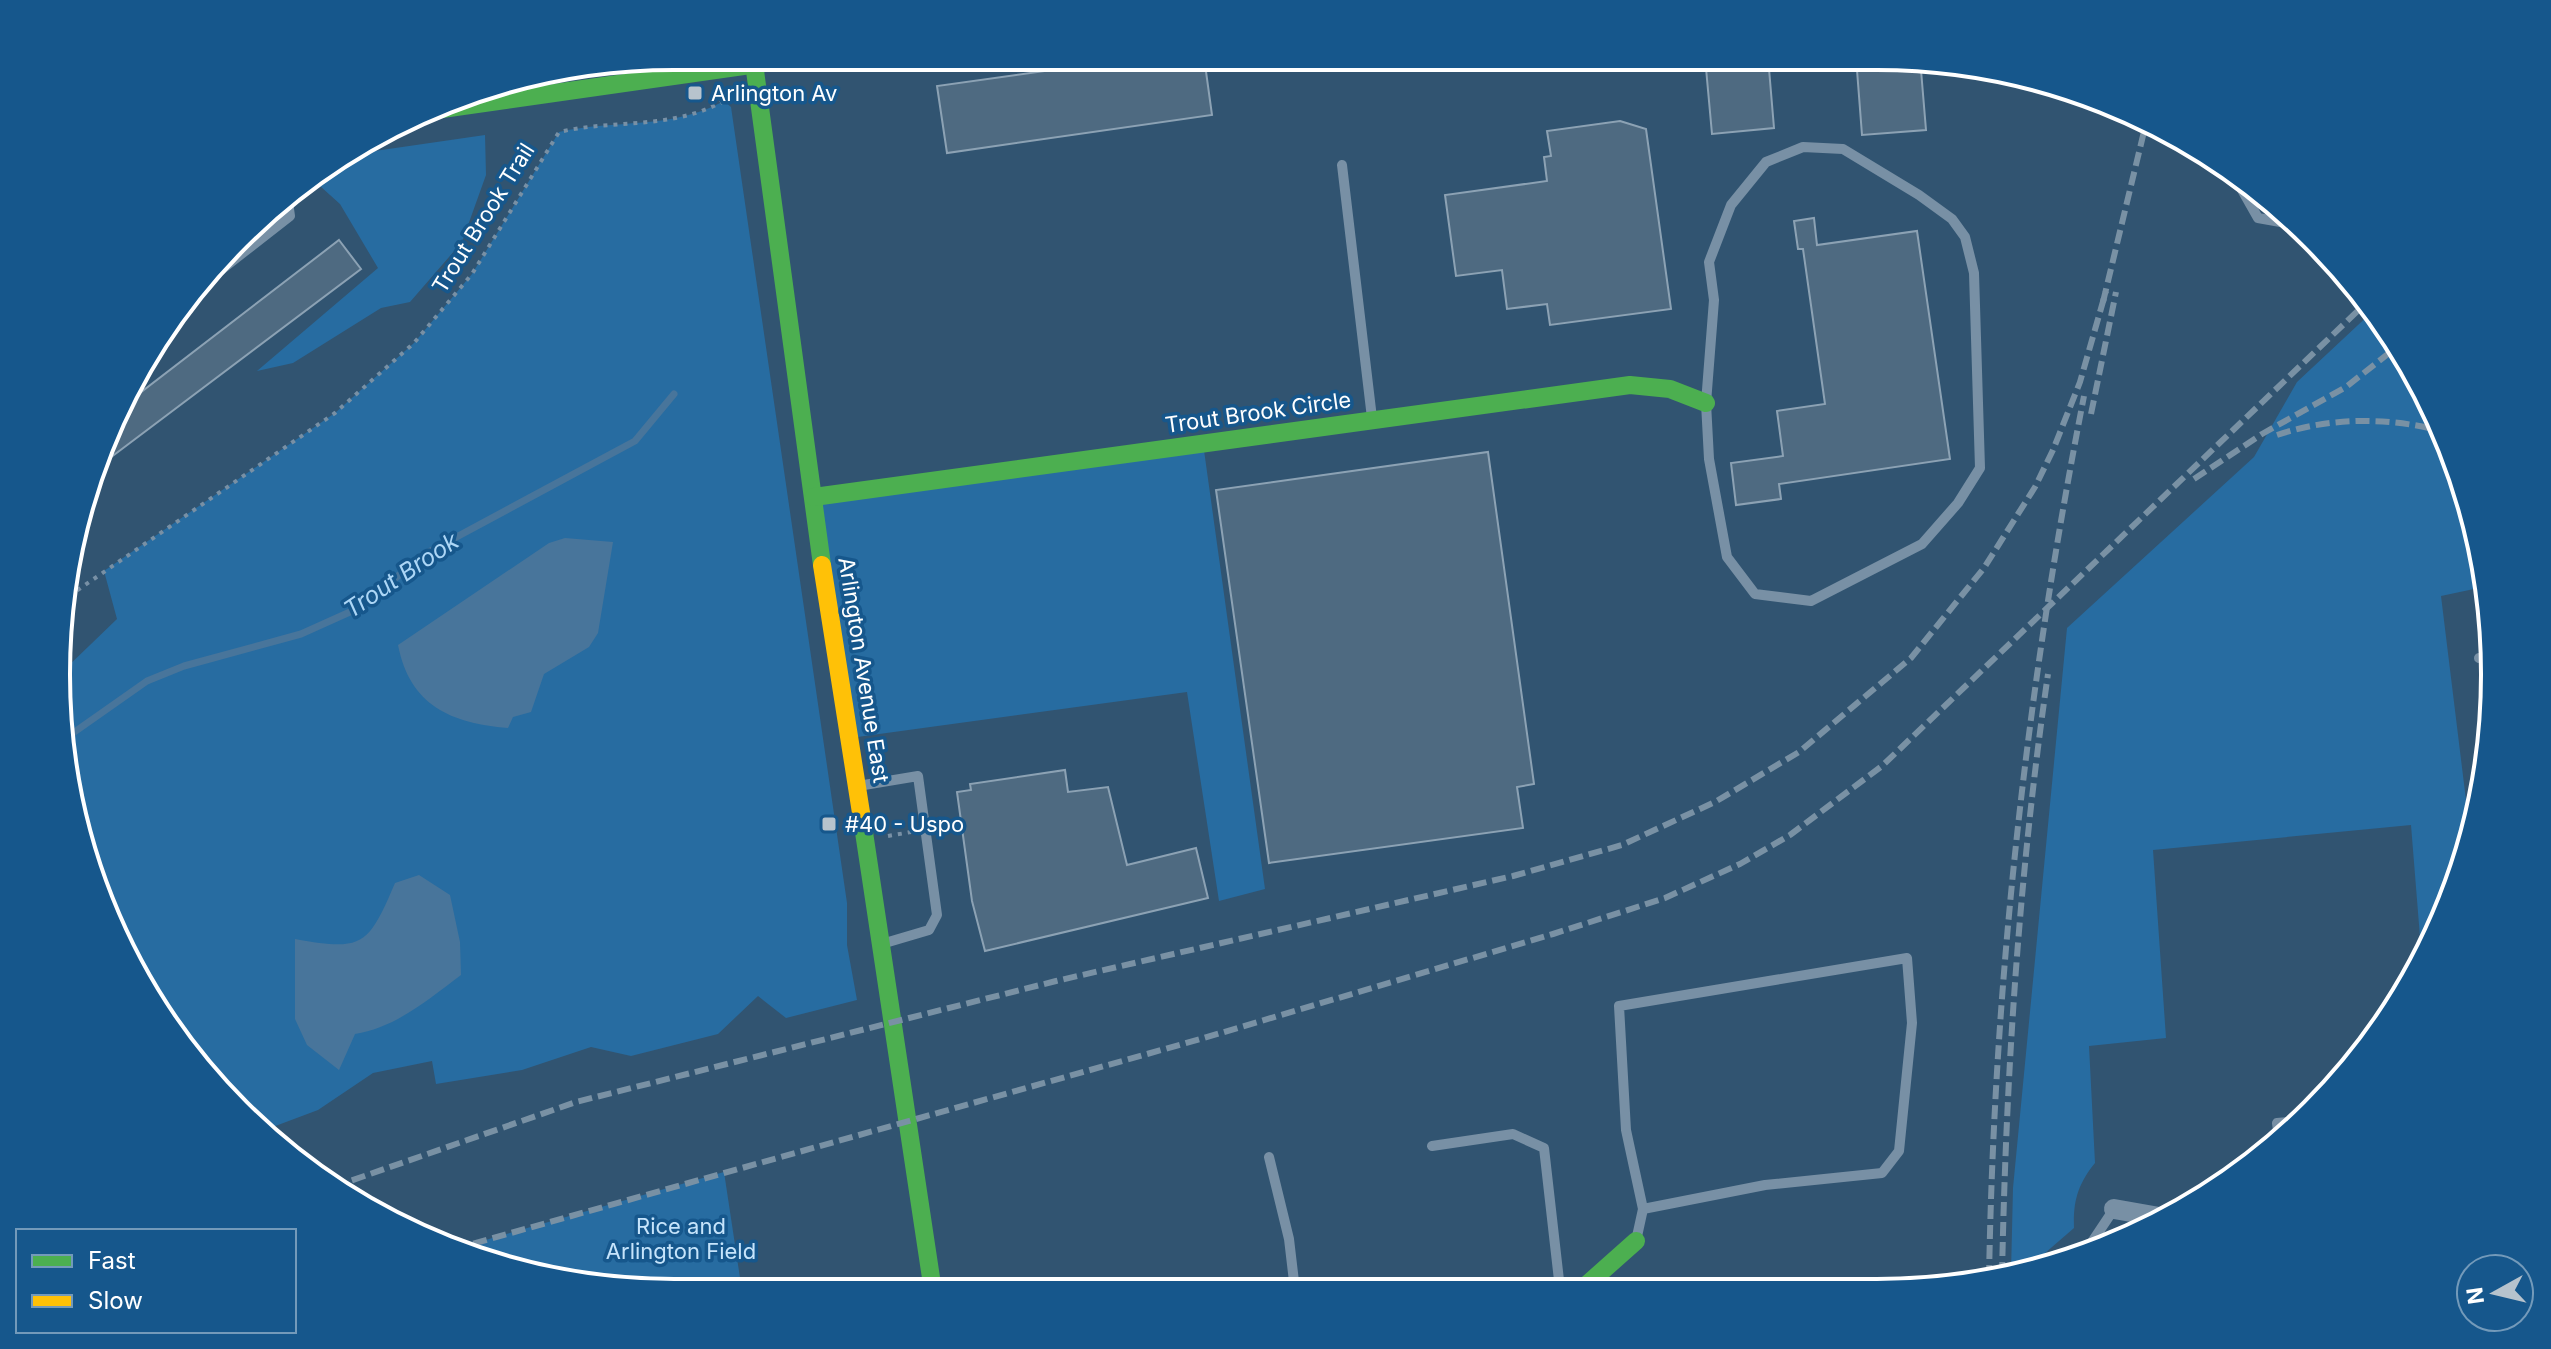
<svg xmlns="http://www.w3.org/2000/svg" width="2551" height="1349" viewBox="0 0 2551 1349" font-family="Inter,sans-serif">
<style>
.green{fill:#276ca1}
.water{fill:#48759b}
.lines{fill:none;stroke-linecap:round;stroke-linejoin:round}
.stream{stroke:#48759b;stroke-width:7}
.building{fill:#4e6a81;stroke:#8ca2b4;stroke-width:2}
.path{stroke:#7890a5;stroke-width:4;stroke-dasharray:4 6;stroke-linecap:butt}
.lane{stroke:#7890a5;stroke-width:10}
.street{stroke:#7890a5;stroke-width:20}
.fast{stroke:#4caf50;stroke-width:18}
.slow{stroke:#ffc107;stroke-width:18}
.rail{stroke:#7991a4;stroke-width:6;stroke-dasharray:14 6;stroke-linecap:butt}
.poi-dot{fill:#b7c3cd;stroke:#16578c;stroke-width:3}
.labels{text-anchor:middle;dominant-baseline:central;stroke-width:7;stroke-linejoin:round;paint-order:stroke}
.poi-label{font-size:22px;fill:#fff;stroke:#16578c;text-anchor:start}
.street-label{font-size:22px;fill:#fff;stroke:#16578c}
.park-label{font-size:22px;fill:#c6e4fb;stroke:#16578c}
.water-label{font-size:24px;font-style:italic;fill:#acd6f6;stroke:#16578c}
.rim{fill:none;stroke:#fff;stroke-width:4}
</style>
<rect width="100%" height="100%" fill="#315471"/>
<g class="green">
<path d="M724 101 731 107 847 903V945L857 1000 786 1018 758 996 718 1034 631 1056 591 1047 522 1070 436 1084 432 1061 373 1073 318 1110 262 1131 210 1083 103 912 57 715 62 672 117 619 104 571 335 413 414 343 472 274 559 132C615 119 671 130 724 101Z"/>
<polygon points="485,135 486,175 462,242 410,302 381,308 293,363 257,371 378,268 340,204 310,177 354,154"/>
<path d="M2373 311 2412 366 2462 476 2488 586 2441 596 2471 841 2431 948 2422 962 2411 825 2153 850 2166 1038 2089 1046 2095 1163C2078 1184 2073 1201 2074 1228L2037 1260 2036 1267 2011 1273 2013 1188 2067 628 2254 457 2297 382Z"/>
<polygon points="1203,443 1265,889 1219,901 1187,692 850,738 814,497"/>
<polygon points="724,1172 742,1291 634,1292 514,1272 454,1249"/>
</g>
<g class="water">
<path d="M565 538 613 542 598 633 589 647 544 674 531 712 513 717 508 728C451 723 410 706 398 645L549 543Z"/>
<path d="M419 875 450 895 460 942 461 975C429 999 395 1028 355 1034L339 1070 307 1045 295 1019V939C362 951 368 947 395 883Z"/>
</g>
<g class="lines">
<polyline class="stream" points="63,740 147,681 184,666 301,634 361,607 423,555 635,441 674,394"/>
</g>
<g class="building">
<polygon points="1152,56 1204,57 1212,115 947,153 937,86"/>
<polygon points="1705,57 1768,57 1774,128 1712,134"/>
<polygon points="1856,57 1920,58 1926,130 1862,135"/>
<polygon points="1620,121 1646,129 1671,309 1550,325 1547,304 1507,309 1502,270 1456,276 1445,195 1547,181 1544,157 1551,156 1547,131"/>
<polygon points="1814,218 1817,245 1917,231 1950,459 1779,484 1781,499 1736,505 1731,463 1783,456 1777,411 1825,404 1803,249 1798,249 1794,221"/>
<polygon points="339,240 361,269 98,467 127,403"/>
<polygon points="1488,452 1534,784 1517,787 1523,828 1269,863 1216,490"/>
<polygon points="1065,770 1068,792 1108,787 1127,865 1196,848 1208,898 985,951 972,901 957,792 971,790 970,784"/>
</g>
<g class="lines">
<g class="path">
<path d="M69 596 335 413 414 343 472 274 559 132C615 119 671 130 724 101"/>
<polyline points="888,836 911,832"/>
</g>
<g class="lane">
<polygon points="1803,147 1843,149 1919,195 1952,219 1965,237 1974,273 1980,468 1958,503 1922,544 1811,601 1755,594 1727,557 1709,459 1706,403 1714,300 1709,262 1731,205 1766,162"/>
<polyline points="1342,165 1372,418"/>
<polyline points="2243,178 2241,188 2258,218 2297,225"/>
<polyline points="208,280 290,216 287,195"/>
<polyline points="2479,658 2492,657"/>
<polyline points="858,786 918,776 937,915 929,930 885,943"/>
<polyline points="2279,1138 2277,1123 2298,1121"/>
<polyline points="1432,1146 1513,1134 1544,1148 1560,1289"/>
<polyline points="1269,1157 1289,1239 1295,1290"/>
<polyline points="1636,1241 1643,1209 1626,1130 1619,1006 1907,958 1912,1023 1899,1151 1882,1173 1765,1185 1643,1209"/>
<polyline points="2084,1254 2114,1209"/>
<polyline points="1235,1283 1235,1290"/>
</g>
<polyline class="street" points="2114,1209 2165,1218"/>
<g class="fast">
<polyline points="753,56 822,565"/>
<polyline points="435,110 814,56"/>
<polyline points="814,497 1630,385 1670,389 1706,403"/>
<polyline points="862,819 933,1291"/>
<polyline points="1582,1289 1636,1241"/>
</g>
<polyline class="slow" points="822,565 862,819"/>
<g class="rail">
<polyline points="2103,302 2147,119"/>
<polyline points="2091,414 2116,292"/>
<path d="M2277 435C2331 417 2387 417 2442 431"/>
<polyline points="2194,479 2262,434 2346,387 2398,346"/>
<polyline points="333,1187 576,1102 1056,981 1513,876 1622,845 1715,802 1799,752 1911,658 1984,568 2035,487 2053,450 2080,382 2106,291"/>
<polyline points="454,1249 1204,1038 1553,934 1665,898 1740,864 1790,835 1882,766 2367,302"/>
<path d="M2002 1276C2006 1075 2019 873 2048 674"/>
<path d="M1989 1279C1994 982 2027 687 2084 396"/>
</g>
</g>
<g class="poi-dot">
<rect x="687" y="85" width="16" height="16" rx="4"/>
<rect x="821" y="816" width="16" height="16" rx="4"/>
</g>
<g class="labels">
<g class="poi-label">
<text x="711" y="93">Arlington Av</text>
<text x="845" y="824">#40 - Uspo</text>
</g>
<g class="street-label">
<text transform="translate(483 218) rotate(-58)">Trout Brook Trail</text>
<text transform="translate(1258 412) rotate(-8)">Trout Brook Circle</text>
<text transform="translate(864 670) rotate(81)">Arlington Avenue East</text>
</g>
<g class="park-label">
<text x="681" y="1226">Rice and<tspan x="681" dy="25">Arlington Field</tspan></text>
</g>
<g class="water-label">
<text transform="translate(401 575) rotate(-34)">Trout Brook</text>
</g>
</g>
<path d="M0 0H2551V1349H0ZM674 70H1877A604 604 0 0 1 2481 674V675A604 604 0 0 1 1877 1279H674A604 604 0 0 1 70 675V674A604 604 0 0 1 674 70Z" fill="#16578c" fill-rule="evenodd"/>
<path class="rim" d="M674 70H1877A604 604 0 0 1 2481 674V675A604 604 0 0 1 1877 1279H674A604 604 0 0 1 70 675V674A604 604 0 0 1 674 70Z"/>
<rect x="16" y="1229" width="280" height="104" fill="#16578c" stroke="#739aba" stroke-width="2"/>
<rect x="32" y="1255" width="40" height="12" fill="#4caf50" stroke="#739aba" stroke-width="2"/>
<text x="88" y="1269" font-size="24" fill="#ffffff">Fast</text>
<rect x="32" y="1295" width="40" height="12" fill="#ffc107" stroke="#739aba" stroke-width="2"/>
<text x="88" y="1309" font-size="24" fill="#ffffff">Slow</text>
<g transform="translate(2495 1293) rotate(262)"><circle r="38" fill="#16578c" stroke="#739aba" stroke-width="2"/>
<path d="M0-6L14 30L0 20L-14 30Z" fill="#b7c3cd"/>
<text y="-12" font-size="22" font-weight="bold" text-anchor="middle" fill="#ffffff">N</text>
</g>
</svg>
